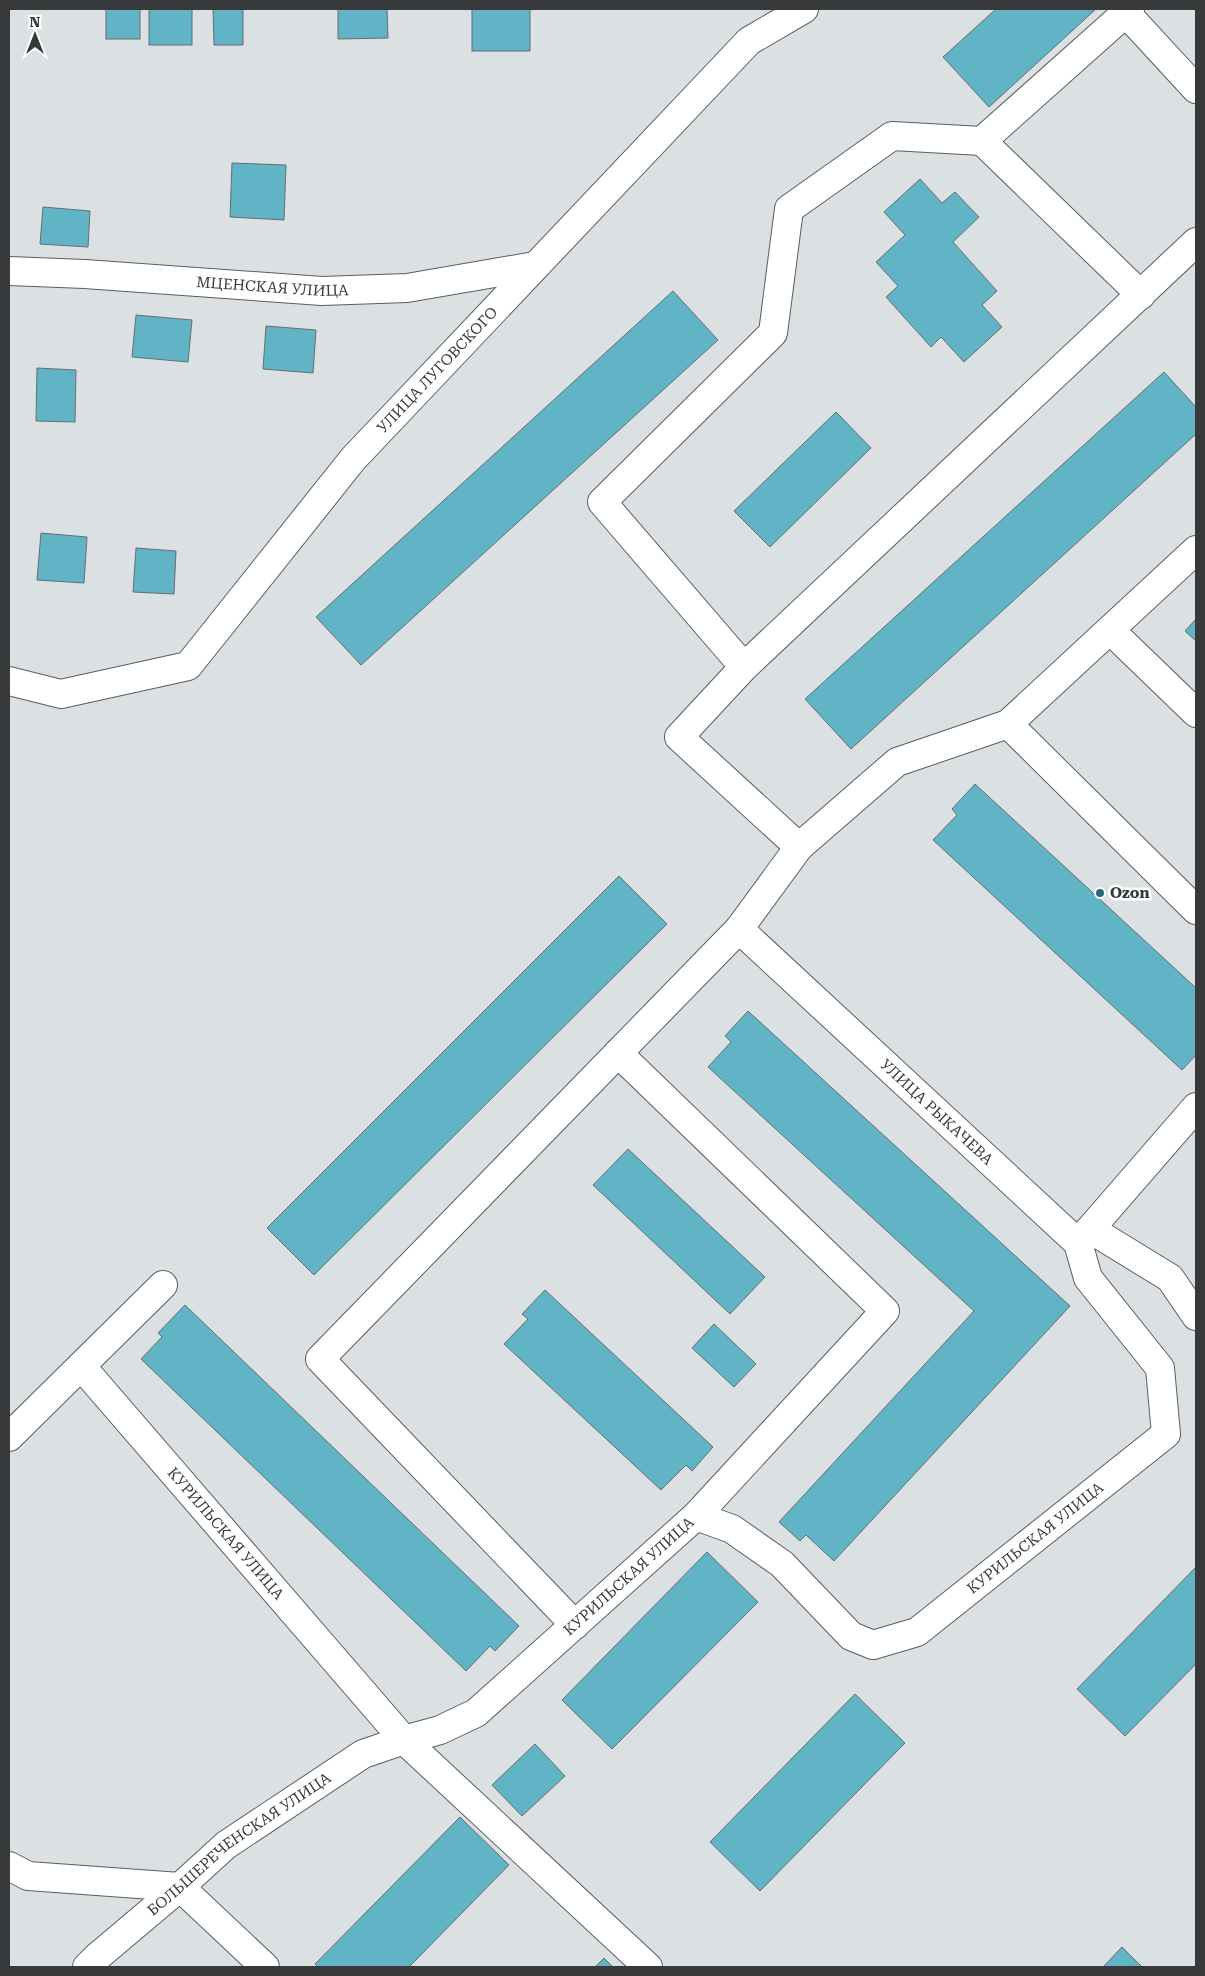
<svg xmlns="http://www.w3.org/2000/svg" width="1205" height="1976" viewBox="0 0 1205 1976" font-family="'Roboto Serif',serif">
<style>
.building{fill:#61b4c6;stroke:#676d6e}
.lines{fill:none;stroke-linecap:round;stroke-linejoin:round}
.minor-casing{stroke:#585e5f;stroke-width:30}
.minor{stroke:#fff;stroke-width:28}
.poi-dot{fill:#246a79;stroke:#fff;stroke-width:2}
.labels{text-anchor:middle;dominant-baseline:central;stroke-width:5;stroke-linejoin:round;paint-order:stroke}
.street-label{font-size:15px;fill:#37393a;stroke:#fff}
.poi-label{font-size:15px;font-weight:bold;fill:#37393a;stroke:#fff;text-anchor:start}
</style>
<rect width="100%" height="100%" fill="#dbe1e3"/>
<g class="building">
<rect x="106" y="9" width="34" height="30"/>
<rect x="149" y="9" width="43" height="36"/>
<polygon points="213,9 243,9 243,45 214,45"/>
<polygon points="338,9 387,9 388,38 338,39"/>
<rect x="472" y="9" width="58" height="42"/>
<polygon points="996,9 1096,9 989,107 943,57"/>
<polygon points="232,163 286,165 284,220 230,217"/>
<polygon points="920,179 942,203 955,192 979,217 953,242 997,291 982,305 1002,327 964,362 941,337 931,347 886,297 898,286 876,262 905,235 884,212"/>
<polygon points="43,207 90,211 88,247 40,244"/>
<polygon points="673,291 718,340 361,665 316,617"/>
<polygon points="136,315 192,320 188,362 132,357"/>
<polygon points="266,326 316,330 313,373 263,369"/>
<polygon points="37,368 76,370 75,422 36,421"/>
<polygon points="1164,372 1196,407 1196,434 851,749 805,699"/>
<polygon points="836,412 871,448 770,547 734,511"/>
<polygon points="41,533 87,537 84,583 37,580"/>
<polygon points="136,548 176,551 174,594 133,592"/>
<polygon points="1196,619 1196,641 1185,631"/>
<polygon points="975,784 1196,988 1196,1055 1182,1070 933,840 957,815 952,809"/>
<polygon points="619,876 667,924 314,1275 267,1228"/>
<polygon points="748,1011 1070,1306 834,1561 806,1535 800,1541 779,1522 974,1311 708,1067 731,1042 725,1036"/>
<polygon points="628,1149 765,1277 730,1314 593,1185"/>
<polygon points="545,1290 713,1447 692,1471 686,1465 661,1490 504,1344 528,1319 522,1314"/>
<polygon points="185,1305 519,1626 495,1651 490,1646 466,1671 141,1359 162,1337 158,1333"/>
<polygon points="714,1324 756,1364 734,1387 692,1348"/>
<polygon points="707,1552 758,1602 612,1749 562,1700"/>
<polygon points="1196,1567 1196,1664 1125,1736 1077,1689"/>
<polygon points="855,1694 905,1743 760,1891 710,1842"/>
<polygon points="535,1744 565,1776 522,1816 492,1785"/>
<polygon points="460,1817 509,1865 409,1967 318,1967 315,1964"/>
<polygon points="1122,1947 1142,1967 1103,1967"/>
<polygon points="604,1958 613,1967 595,1967"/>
</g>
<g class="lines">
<g class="minor-casing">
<g id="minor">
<polyline points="1126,13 1196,89"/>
<polyline points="982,141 1141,295"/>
<polyline points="1196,242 744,667 679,737 799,847 897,762 1008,724 1196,550"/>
<path id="s1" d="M9 271 85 274 322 291 407 288 535 266"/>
<polyline points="1110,630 1196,713"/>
<polyline points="744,667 602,502 773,333 789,209 892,136 982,141 1130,9"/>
<path id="s2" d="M9 681 61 694 188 666 353 459 749 41 804 9"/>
<polyline points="1008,724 1196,910"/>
<path id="s3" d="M799 847 739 929 1078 1243 1196 1107"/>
<polyline points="618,1053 885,1311 696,1516"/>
<path id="s4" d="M82 1367 404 1740 440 1730 476 1713 696 1516 732 1529 782 1564 851 1636 873 1645 917 1632 1166 1434 1160 1368 1088 1278 1078 1243 1090 1229 1170 1278 1196 1316"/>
<polyline points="9,1437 163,1285"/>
<polyline points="575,1625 320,1359 739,929"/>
<polyline points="9,1866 28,1876 180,1887 265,1967"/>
<path id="s5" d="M87 1967 97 1957 180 1887 226 1845 363 1754 404 1740 648 1967"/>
</g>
</g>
<use href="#minor" class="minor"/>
</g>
<circle class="poi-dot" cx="1100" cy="893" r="5"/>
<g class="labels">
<g class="street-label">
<text stroke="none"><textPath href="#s1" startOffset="264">МЦЕНСКАЯ УЛИЦА</textPath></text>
<text stroke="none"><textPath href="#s2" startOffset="571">УЛИЦА ЛУГОВСКОГО</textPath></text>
<text stroke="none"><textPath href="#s3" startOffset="371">УЛИЦА РЫКАЧЕВА</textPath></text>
<text stroke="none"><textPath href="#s4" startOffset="220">КУРИЛЬСКАЯ УЛИЦА</textPath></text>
<text stroke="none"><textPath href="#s4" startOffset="1285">КУРИЛЬСКАЯ УЛИЦА</textPath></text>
<text stroke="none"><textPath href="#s4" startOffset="775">КУРИЛЬСКАЯ УЛИЦА</textPath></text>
<text stroke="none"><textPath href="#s5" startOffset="196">БОЛЬШЕРЕЧЕНСКАЯ УЛИЦА</textPath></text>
</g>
<g class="poi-label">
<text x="1110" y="893">Ozon</text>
</g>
</g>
<rect width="1205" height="1976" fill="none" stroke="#37393a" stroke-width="20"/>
<g transform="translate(35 35)" stroke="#ffffff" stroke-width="4" paint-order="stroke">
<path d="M0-4L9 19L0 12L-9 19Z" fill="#37393a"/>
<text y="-8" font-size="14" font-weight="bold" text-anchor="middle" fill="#37393a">N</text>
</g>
</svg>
